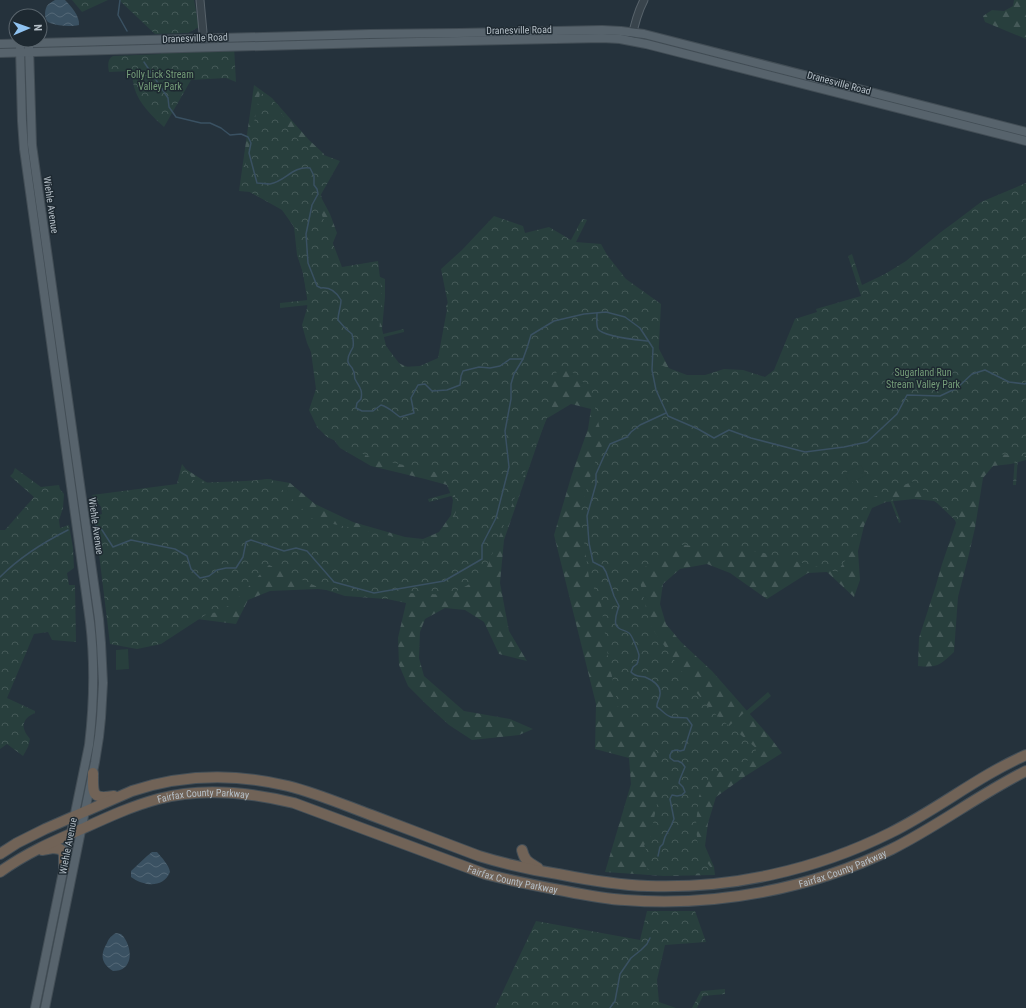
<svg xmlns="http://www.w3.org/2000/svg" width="1026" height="1008" viewBox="0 0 1026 1008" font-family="'Roboto Condensed',sans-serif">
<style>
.forest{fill:url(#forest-firs)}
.park{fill:url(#park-crowns)}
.pitch{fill:#283f3d}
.water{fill:url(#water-waves)}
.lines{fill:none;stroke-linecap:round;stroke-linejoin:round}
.stream{stroke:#3a5162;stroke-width:1.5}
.minor-casing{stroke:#57626a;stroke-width:9}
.major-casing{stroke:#424d55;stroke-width:10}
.highway-casing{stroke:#444f57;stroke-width:12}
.minor{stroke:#39444c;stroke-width:7}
.major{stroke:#57636c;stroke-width:8}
.highway{stroke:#716357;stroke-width:10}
.labels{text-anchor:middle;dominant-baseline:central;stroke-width:3;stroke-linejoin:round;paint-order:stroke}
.street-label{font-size:10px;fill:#b5bfc7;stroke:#1e2931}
.park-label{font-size:10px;fill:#749c78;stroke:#1e2931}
</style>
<defs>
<pattern id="forest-firs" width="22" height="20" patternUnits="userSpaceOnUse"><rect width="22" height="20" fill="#283f3d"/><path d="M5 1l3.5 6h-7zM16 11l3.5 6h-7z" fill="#455958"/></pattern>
<pattern id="park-crowns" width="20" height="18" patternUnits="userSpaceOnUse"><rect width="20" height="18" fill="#283f3d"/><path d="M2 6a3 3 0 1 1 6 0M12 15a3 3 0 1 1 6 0" fill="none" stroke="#455958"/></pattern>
<pattern id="water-waves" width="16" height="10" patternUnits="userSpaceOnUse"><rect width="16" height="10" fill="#3a5162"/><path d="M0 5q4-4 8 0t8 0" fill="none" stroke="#546877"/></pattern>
</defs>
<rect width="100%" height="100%" fill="#25323c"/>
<g class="forest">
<polygon points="1014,0 1026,0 1026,39 985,22 983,16 992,10 1004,11 1013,6"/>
<path d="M254 85 272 98 309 140 324 154 318 169V184L322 199 330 214 337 233 330 250 329 264 350 276 371 273 385 279V297L382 329 387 350 394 361 414 370 447 358 451 323 446 307 451 295 521 230 539 244 577 245 607 255 623 275 629 291 673 376 747 392 1026 237V460L1011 464 993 466 983 478 975 528 968 558 958 597 954 652C940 665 938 668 918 666L919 638 936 585 942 564 956 523 952 512 934 501 914 499 886 502 872 508 864 526 858 551 860 580 854 597 827 572 808 573 767 599 730 573 707 564 680 569 663 584 660 604 666 624 681 642 712 671 769 736 782 753 744 777 716 797 708 823 705 846 714 867 715 875 664 876 605 872 631 784 629 758 595 749 596 704 554 535 572 474 588 429 591 409 571 404 546 419 504 540 500 583 509 631 527 661 499 654 484 622 465 610 445 608 425 619 420 632 419 658 424 676 464 711 510 719 533 729 519 735 472 740 449 725 427 705 408 686 399 665 398 638 406 603 368 595 318 589 270 591 248 600 236 624 189 618 171 499 184 468 217 489 240 484 267 479 290 483 315 504 353 522 405 537 423 539 439 532 451 515 453 500 447 485 425 479 371 466 340 448 326 429 308 327 307 298 303 273 297 255 294 227 282 209 250 192 239 191Z"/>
</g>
<g class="park">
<polygon points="72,0 108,0 82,12"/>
<polygon points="119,0 194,0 199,27 188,33 155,34"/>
<path d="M234 46 236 82 226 78 191 80 164 127C152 116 139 104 134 87 133 82 132 76 131 71L109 72C108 66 107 59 113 56L161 54 160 49Z"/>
<polygon points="260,93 266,95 279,106 290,133 313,151 340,161 319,198 320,210 342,267 378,261 382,295 379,335 404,329 404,332 380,338 402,367 420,366 438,358 448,304 441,269 462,250 494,216 523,226 525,233 549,227 571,240 582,219 587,220 576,242 601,244 611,262 626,279 661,304 658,364 687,375 705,375 724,369 743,370 765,377 774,370 795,319 817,312 816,309 861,296 848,256 852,254 862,285 885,274 906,261 941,232 956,221 981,202 1026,183 1026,456 1018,456 1016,485 1013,485 1015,455 995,454 973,479 962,507 957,522 914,481 889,491 901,522 899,523 887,492 871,498 860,525 852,551 837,572 760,552 673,544 638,573 650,625 696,692 711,710 729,726 768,692 771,696 733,728 757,749 737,773 713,771 699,796 696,824 698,850 714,872 680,875 647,875 649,857 644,845 650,839 662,778 654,744 619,711 608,657 601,603 589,578 580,512 593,467 603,443 591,390 574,373 562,368 559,369 547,385 553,403 483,577 449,595 408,593 386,599 345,596 320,588 269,565 233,603 218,612 207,614 161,644 137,649 110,644 99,554 101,553 99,543 97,541 94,517 102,514 101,507 92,495 177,484 182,464 196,483 245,481 271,479 314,520 435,545 448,531 456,512 455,495 429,502 428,499 454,492 454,486 444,474 372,458 327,437 317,427 309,410 316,389 311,352 307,343 302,325 308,305 280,308 280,303 308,300 295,228 282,210 241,187"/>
<path d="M15 468 41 487 59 485 60 489 64 494 63 508 59 520 60 528 69 525 73 548 74 568 67 573 69 585H75L76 642 52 640 48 632 34 634 7 698 35 711V713C28 716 22 721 24 729 25 733 28 736 30 739L28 747 23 756 7 744 0 749V530H5L34 497 10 476 13 473Z"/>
<polygon points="647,911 695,911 706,942 665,945 657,980 659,1002 676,1008 495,1008 536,921 640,940"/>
<polygon points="725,989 725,994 703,996 697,1008 692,1008 701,991"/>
</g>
<g class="pitch">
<polygon points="861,465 866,475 850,484 844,473"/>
<polygon points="128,649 129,669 116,670 116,650"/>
</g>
<g class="water">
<path d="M55 0H65C71 6 80 16 79 25 71 27 58 26 50 23 44 21 44 11 47 6 49 3 52 2 55 0Z"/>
<path d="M152 852H157C162 858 169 865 170 872 163 889 143 886 131 877V871L147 856Z"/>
<path d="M116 933 121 934C129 941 134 959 125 967 122 970 117 971 113 971 101 963 100 955 107 943 109 938 111 936 116 933Z"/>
</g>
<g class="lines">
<g class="stream">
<polyline points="120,0 118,15 127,31"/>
<path d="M144 62 168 98 169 107 176 117 201 123H210L221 128 230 135 241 134 248 137 251 143 249 153 257 183C261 183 266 184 270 184 286 181 292 166 310 168L314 176V185L317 189 318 194 312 205 306 234 308 263 317 286 321 288C330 287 337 293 341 300 341 307 338 313 338 320L346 329 352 334C353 338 354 342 353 347 351 352 347 355 348 362 349 366 352 366 353 370 355 372 354 376 355 379 359 387 363 389 361 399L357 403 356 408 362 411H373L381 405C389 407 394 413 400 417L414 413 411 398 418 385 425 384 432 391 447 390 460 385 461 376 463 371 479 367 490 368 500 366 510 359H523"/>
<path d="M597 313C597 317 596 325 598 329 603 337 639 340 648 341"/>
<polyline points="94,524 102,530 113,547 131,540 175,549 187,556 191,569 200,578 209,576 217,570 226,568 236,568 243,557 246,542 251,540 284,551 296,548 307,551 334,582 374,593 444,581 482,559 482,545 496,518 509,467 505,431 511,399 511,384 514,374 523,359 527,348 531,335 554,321 584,314 606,312 625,317 640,328 653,348 652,370 656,390 668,416 698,429 714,438 729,430 751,438 805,452 844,447 867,442 897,414 907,395 940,396 957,388 972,374 985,370 1009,382 1025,384 1026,383"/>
<path d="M0 577C20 557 44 542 68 530"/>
<path d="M658 856 660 847 663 844 665 837 671 826 674 819 670 799 672 795 677 796 682 795 685 792 683 787 679 783 680 779 685 767 682 763 678 761H674L670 758V755L672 751 677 750 680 751 684 750 692 725 687 718C682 717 674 718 671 717 665 715 662 710 657 707 656 702 661 698 660 692 660 685 652 680 645 677 640 676 635 677 631 672L633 667 637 664C638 661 639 658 639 655 638 651 632 635 629 633 624 629 619 631 616 625 614 618 617 613 619 606L614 596 606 572 603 567 593 562 589 543 587 516 596 484V474L604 456 610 444 627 437 631 432 640 425 666 413"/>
<polyline points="610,1008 615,1001 620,974 631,958 641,950 647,944 650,938"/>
</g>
<g class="minor-casing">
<g id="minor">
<polyline points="200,0 204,43"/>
<path d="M631 41C634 26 637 13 644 0"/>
</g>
</g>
<g class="major-casing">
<g id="major">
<polyline points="0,44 370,34 458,33 602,30 621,31 644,34 1026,132"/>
<polyline points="29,47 32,145 99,619 101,643 103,683 101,718 99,737 95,762 45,1008"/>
<path d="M20 48 22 121 24 149 90 622C95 664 94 703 89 745L35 1008"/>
<polyline points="0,53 370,43 602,38 620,39 646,44 1026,141"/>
</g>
</g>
<g class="highway-casing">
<g id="highway">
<path d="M93 773C93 793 91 800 114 796"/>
<polyline points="42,850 53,848 60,849 64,853 64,869"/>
<path d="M522 850C525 862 529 862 538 868"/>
<path d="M0 854 17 843 45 829 132 791C184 774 234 773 288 786 316 793 344 805 371 815 407 829 443 842 479 856 505 864 532 870 558 874 588 880 618 885 648 886 731 889 816 870 890 833 937 810 978 776 1026 755"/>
<path id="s1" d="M0 872C26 853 54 841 84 828 108 817 132 806 158 799 202 787 249 792 294 803L485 874C512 881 538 886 565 891 585 895 605 899 625 900 716 907 811 889 892 849 938 826 980 794 1026 771"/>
</g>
</g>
<use href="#minor" class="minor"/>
<use href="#major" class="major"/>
<use href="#highway" class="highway"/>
</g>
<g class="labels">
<g class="street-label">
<text transform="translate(519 30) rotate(-1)">Dranesville Road</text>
<text transform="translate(195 38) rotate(-2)">Dranesville Road</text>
<text transform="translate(839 83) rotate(15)">Dranesville Road</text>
<text transform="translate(51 205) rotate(82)">Wiehle Avenue</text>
<text transform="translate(96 526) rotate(82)">Wiehle Avenue</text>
<text stroke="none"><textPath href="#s1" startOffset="220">Fairfax County Parkway</textPath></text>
<text transform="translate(68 846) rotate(-79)">Wiehle Avenue</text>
<text stroke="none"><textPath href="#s1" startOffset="880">Fairfax County Parkway</textPath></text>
<text stroke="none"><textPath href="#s1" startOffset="544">Fairfax County Parkway</textPath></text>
</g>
<g class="park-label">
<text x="160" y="74">Folly Lick Stream<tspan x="160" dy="12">Valley Park</tspan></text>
<text x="923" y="372">Sugarland Run<tspan x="923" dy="12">Stream Valley Park</tspan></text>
</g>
</g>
<g transform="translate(28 28) rotate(88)"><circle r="19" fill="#1e2931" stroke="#5a656d"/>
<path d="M0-3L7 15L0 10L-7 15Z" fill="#90c3f1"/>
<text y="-6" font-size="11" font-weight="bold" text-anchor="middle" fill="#b5bfc7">N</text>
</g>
</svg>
